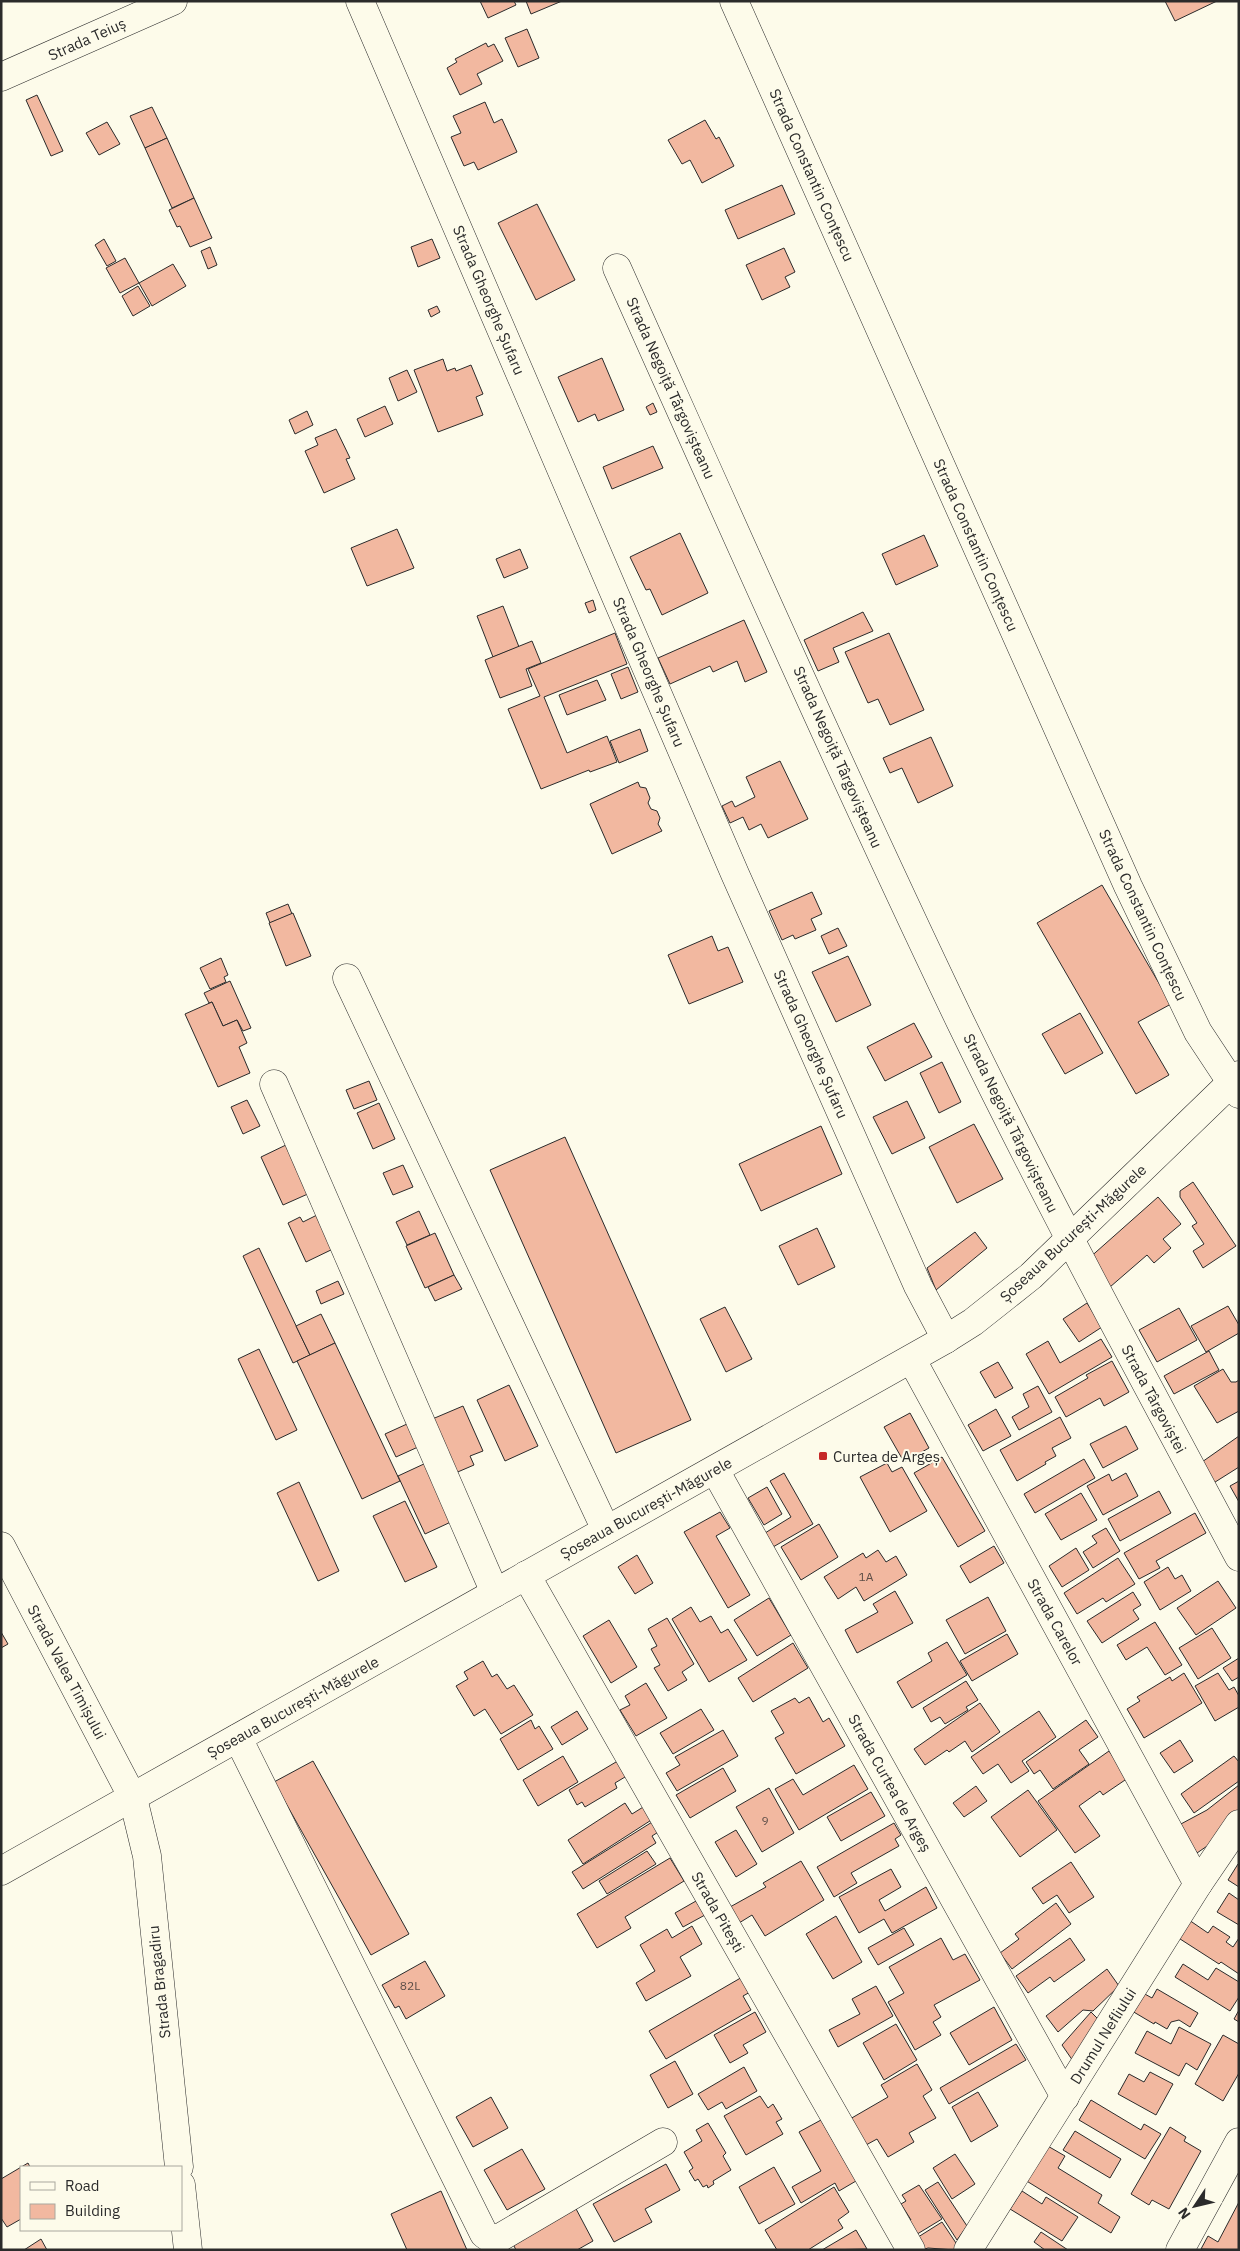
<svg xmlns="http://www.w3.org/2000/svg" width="1240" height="2251" viewBox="0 0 1240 2251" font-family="'IBM Plex Sans',sans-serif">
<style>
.building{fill:#f2b8a0;stroke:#2b2b2b}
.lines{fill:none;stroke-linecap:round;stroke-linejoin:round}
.minor-casing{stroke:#2b2b2b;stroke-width:29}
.major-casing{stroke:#2b2b2b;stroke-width:29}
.minor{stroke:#fdfbea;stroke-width:28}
.major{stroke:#fdfbea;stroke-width:28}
.poi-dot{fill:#c62828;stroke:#fdfbea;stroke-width:2}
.labels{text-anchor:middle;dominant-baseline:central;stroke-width:4;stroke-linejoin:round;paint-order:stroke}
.number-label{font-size:12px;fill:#5d4e48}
.street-label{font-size:15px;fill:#2b2b2b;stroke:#fdfbea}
.poi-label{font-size:15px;fill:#2b2b2b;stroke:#fdfbea;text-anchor:start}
</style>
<rect width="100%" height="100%" fill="#fdfbea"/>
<g class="building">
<polygon points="480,1 514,1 516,5 488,18"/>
<polygon points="526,1 562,1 531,14"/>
<polygon points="1165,1 1217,1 1175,21"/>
<polygon points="527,29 539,58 518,67 505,38"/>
<polygon points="486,43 488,47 494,44 503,61 477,74 482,84 460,95 447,68 457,62 455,59"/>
<polygon points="37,95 63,151 51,156 26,100"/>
<polygon points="485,102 494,123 502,119 517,152 478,170 474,162 464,166 451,137 461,133 453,116"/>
<polygon points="152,107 167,138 145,148 130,116"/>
<polygon points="705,120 716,139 719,137 734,166 702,183 690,160 682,164 668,140"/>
<polygon points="107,122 120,144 99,155 86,133"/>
<polygon points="167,138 194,198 172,208 145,148"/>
<polygon points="782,185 795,214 738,239 725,210"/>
<polygon points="194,198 212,238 190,247 180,226 177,227 169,210"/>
<polygon points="537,204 575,280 536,300 498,223"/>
<polygon points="104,239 116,261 107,266 95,245"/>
<polygon points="432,239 440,258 418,267 411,247"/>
<polygon points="210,247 217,265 208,269 201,251"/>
<polygon points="784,248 795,272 785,277 790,287 762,300 746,265"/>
<polygon points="125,258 139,283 120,293 106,268"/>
<polygon points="173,264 186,286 152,306 139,283"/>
<polygon points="138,286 150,306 133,316 122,296"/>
<polygon points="437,306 440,312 431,317 428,310"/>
<polygon points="602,358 624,410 598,421 595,414 578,422 558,377"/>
<polygon points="443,359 447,371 455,368 456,371 471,365 483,394 476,397 483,415 438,432 414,370"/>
<polygon points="407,370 417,392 398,401 389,378"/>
<polygon points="653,403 657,412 650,415 646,407"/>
<polygon points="385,406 393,424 365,437 357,419"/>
<polygon points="307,411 313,425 295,434 289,420"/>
<polygon points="336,429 350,458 346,459 355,479 324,493 305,451 318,445 315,438"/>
<polygon points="653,446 663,468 612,489 603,467"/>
<polygon points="397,529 414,568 367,586 351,548"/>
<polygon points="680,533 708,593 662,615 650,589 646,590 630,557"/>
<polygon points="924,535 938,566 896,585 882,554"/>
<polygon points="520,549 528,568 504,578 496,559"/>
<polygon points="593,600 596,610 589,613 585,603"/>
<polygon points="503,606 519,647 493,657 477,616"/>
<polygon points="863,612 873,631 833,648 839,662 818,671 804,640"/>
<polygon points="744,620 767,672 745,682 737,661 713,672 710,666 670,684 658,658"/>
<polygon points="615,633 627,664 544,697 567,753 607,736 617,762 590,772 589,770 541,789 508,709 540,696 528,669"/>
<polygon points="889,633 924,710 890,725 878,699 868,703 845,652"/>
<polygon points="532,641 541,663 526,669 532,686 500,698 485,660"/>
<polygon points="628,667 638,692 621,699 611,674"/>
<polygon points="597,680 606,700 567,715 559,695"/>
<polygon points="640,729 648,751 619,763 610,741"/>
<polygon points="931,737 953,786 918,803 902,768 890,773 883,758"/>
<polygon points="780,761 808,819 768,838 761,824 749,830 743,817 730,823 722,806 732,801 735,807 755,797 746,777"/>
<polygon points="638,782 640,787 646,788 650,798 648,803 651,809 657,811 660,818 658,824 662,831 612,854 590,804"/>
<polygon points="1102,885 1171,1004 1138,1022 1169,1075 1136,1094 1037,923"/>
<polygon points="812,892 822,914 811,919 816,930 795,939 793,935 782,940 769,911"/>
<polygon points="288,904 292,914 270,923 266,913"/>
<polygon points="293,913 311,956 286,966 269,923"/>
<polygon points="838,928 847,946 829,954 821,936"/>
<polygon points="712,936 718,951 728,947 743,982 689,1004 668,955"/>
<polygon points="848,956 871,1005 836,1022 812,972"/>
<polygon points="221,958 228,975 224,977 226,982 210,989 200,968"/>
<polygon points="230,981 251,1028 243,1031 237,1020 223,1026 212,1002 209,1003 204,993"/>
<polygon points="212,1002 223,1026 237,1020 247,1043 239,1047 250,1073 218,1087 185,1014"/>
<polygon points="1080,1013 1103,1053 1065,1074 1042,1034"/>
<polygon points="914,1023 932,1057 885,1081 867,1047"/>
<polygon points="942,1062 961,1102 939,1113 920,1073"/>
<polygon points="369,1081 377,1100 354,1109 346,1090"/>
<polygon points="247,1100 260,1126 243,1134 231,1107"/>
<polygon points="907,1101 925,1138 892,1154 873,1117"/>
<polygon points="379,1103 395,1139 373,1149 357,1113"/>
<polygon points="974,1124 1003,1179 957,1203 929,1147"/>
<polygon points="821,1126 842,1174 761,1211 739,1164"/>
<polygon points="565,1137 691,1420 616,1453 490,1170"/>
<polygon points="288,1144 310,1193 283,1205 261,1157"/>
<polygon points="403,1165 413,1187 393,1195 383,1173"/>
<polygon points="1193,1182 1236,1246 1203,1268 1193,1251 1204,1244 1192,1226 1197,1223 1180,1197 1180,1191"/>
<polygon points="1158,1197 1181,1224 1163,1239 1171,1248 1154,1263 1147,1255 1110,1287 1087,1260"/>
<polygon points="419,1211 430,1235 407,1245 396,1222"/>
<polygon points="319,1214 335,1248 306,1262 288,1223 300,1217 303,1222"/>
<polygon points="817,1228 835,1267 798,1285 779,1246"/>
<polygon points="975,1232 987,1248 936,1290 927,1268"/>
<polygon points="435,1233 454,1275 425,1288 406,1246"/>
<polygon points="259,1248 310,1355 293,1363 243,1256"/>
<polygon points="454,1275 462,1289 435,1301 428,1287"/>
<polygon points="338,1281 344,1294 321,1304 316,1291"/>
<polygon points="1087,1303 1102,1327 1079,1342 1063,1319"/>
<polygon points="1228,1306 1239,1325 1239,1333 1206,1352 1191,1326"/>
<polygon points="725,1307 752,1359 726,1372 700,1319"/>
<polygon points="1179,1308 1197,1340 1157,1362 1139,1330"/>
<polygon points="321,1314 335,1343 310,1355 296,1326"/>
<polygon points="1101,1339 1112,1357 1049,1394 1026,1354 1048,1341 1060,1363"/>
<polygon points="335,1343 400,1481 362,1499 297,1361"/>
<polygon points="259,1349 297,1430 276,1440 238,1359"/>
<polygon points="1209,1351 1219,1370 1174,1394 1164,1376"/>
<polygon points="1112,1361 1129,1392 1104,1406 1100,1398 1066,1417 1055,1397 1088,1378 1086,1375"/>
<polygon points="998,1362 1013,1388 995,1398 980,1372"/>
<polygon points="1223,1369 1231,1382 1236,1382 1239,1380 1239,1411 1217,1423 1194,1386"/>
<polygon points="509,1385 538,1446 505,1461 477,1400"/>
<polygon points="1038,1386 1052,1412 1019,1430 1012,1417 1029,1407 1023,1394"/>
<polygon points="463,1406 483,1451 470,1456 474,1465 453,1474 430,1420"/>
<polygon points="996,1409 1011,1436 983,1451 968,1425"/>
<polygon points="910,1413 929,1448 904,1462 884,1427"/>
<polygon points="1060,1417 1071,1438 1052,1448 1056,1456 1045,1462 1046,1464 1017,1481 1000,1450"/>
<polygon points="407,1424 418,1447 396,1457 385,1434"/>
<polygon points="1126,1426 1138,1449 1103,1468 1090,1444"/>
<polygon points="1239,1436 1239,1467 1212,1484 1202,1462"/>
<polygon points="942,1457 985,1531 958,1547 914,1473"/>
<polygon points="1084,1459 1095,1478 1035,1513 1024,1494"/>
<polygon points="426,1463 453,1521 425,1534 398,1476"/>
<polygon points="887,1463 892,1472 902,1467 927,1511 890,1532 860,1477"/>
<polygon points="784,1473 813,1524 773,1547 765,1533 791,1517 770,1481"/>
<polygon points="1126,1473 1138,1496 1103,1515 1087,1486 1109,1474 1112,1481"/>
<polygon points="1239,1481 1239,1502 1230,1486"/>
<polygon points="299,1482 339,1571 318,1581 277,1493"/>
<polygon points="767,1487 782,1514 764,1525 748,1498"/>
<polygon points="1159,1491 1171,1513 1120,1541 1108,1519"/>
<polygon points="1081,1493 1097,1520 1061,1540 1045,1514"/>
<polygon points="405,1501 437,1567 405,1582 373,1516"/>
<polygon points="720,1512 730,1528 716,1536 750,1595 728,1608 684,1532"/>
<polygon points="1195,1513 1206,1533 1156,1561 1160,1568 1139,1579 1124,1553"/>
<polygon points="819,1524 838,1557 801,1580 781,1547"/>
<polygon points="1106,1528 1120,1551 1093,1568 1083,1552 1097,1543 1092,1536"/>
<polygon points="994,1546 1004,1563 970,1583 960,1566"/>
<polygon points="1076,1548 1089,1570 1062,1587 1049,1566"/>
<polygon points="878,1550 886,1562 896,1556 907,1575 864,1601 856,1587 838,1599 824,1577 863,1553 866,1558"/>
<polygon points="637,1555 653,1583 635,1594 618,1567"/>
<polygon points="1118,1558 1135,1584 1106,1602 1103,1598 1077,1614 1064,1593"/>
<polygon points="1168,1567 1175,1579 1182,1575 1191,1591 1160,1610 1144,1582"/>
<polygon points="1218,1581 1236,1608 1196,1635 1177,1608"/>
<polygon points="895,1591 913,1623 857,1653 845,1630 878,1612 873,1604"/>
<polygon points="1133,1592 1141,1605 1133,1610 1139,1619 1102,1643 1087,1621"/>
<polygon points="988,1597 1006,1631 965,1654 946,1620"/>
<polygon points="769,1598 791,1635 757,1656 734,1620"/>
<polygon points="691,1607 700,1622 711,1616 721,1633 728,1629 747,1660 709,1682 672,1619"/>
<polygon points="667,1618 694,1664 682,1672 687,1680 668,1691 654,1668 660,1665 651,1649 657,1646 648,1629"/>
<polygon points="609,1620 637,1667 611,1683 583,1636"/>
<polygon points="1155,1622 1182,1665 1165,1675 1147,1647 1126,1660 1117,1645"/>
<polygon points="1212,1628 1231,1658 1198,1679 1179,1648"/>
<polygon points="1,1632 8,1644 1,1648"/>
<polygon points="1007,1634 1018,1654 972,1681 960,1661"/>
<polygon points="947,1642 967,1675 912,1708 897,1682 932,1661 928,1653"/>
<polygon points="793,1643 808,1668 753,1702 738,1678"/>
<polygon points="1239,1658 1239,1677 1232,1681 1223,1668"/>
<polygon points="483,1661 492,1677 497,1674 507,1689 514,1685 533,1715 501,1734 485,1709 474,1716 456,1686 468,1679 464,1672"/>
<polygon points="1184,1673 1202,1703 1144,1738 1127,1709 1140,1701 1137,1697 1170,1677 1172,1681"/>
<polygon points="1218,1673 1229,1690 1234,1687 1239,1696 1239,1707 1215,1721 1195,1686"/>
<polygon points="966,1681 978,1700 966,1707 968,1710 945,1724 940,1717 931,1722 923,1708"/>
<polygon points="646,1683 667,1718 636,1736 620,1710 630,1705 625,1696"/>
<polygon points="809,1697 823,1722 829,1718 845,1746 796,1774 775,1738 784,1733 771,1711 795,1698 799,1703"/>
<polygon points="980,1703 1000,1732 972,1752 965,1741 949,1752 947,1750 925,1765 914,1749"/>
<polygon points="701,1709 714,1730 673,1754 660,1733"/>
<polygon points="577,1711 588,1729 562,1745 551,1727"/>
<polygon points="1039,1711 1056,1737 1022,1761 1029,1771 1011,1783 998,1764 983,1774 971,1757"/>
<polygon points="531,1720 535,1729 539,1726 553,1749 518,1770 500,1739"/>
<polygon points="1086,1720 1098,1737 1079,1750 1089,1764 1053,1789 1040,1770 1034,1774 1026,1762"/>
<polygon points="723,1730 738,1756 677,1791 666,1773 680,1765 675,1757"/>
<polygon points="1180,1740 1193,1761 1174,1773 1160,1753"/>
<polygon points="1109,1751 1128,1778 1103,1795 1100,1791 1079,1806 1100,1836 1075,1853 1038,1801"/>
<polygon points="563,1756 578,1782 538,1806 523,1780"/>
<polygon points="1234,1756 1239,1762 1239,1781 1194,1813 1181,1794"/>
<polygon points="621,1759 630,1774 615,1783 617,1788 585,1807 582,1802 577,1805 569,1790"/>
<polygon points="313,1761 409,1934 371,1955 274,1782"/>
<polygon points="854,1765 868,1789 799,1830 775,1789 793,1779 803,1795"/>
<polygon points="723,1768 736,1791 690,1818 676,1795"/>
<polygon points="1239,1785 1239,1810 1222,1829 1223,1835 1197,1853 1179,1825 1207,1810"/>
<polygon points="976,1786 987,1801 964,1817 953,1803"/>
<polygon points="769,1788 794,1833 762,1852 736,1807"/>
<polygon points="1028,1790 1057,1830 1020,1857 991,1817"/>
<polygon points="871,1792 885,1816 841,1841 827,1817"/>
<polygon points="625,1803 632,1814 648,1804 656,1817 583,1864 568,1840"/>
<polygon points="657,1819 663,1829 652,1836 656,1843 583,1889 572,1872"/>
<polygon points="894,1823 901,1835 895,1839 899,1846 851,1873 857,1883 834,1897 817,1867"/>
<polygon points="736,1830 757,1864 736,1877 715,1842"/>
<polygon points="647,1851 656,1864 607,1894 599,1881"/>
<polygon points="670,1858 684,1881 625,1917 631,1928 597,1948 577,1914"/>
<polygon points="801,1861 824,1900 765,1936 752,1915 739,1923 730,1907 766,1887 763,1883"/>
<polygon points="1071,1862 1094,1897 1069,1913 1057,1895 1043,1904 1032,1888"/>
<polygon points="1238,1864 1239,1864 1239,1887 1228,1880"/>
<polygon points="891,1869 901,1887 879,1900 885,1911 926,1887 937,1908 892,1933 884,1919 859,1933 839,1897"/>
<polygon points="1229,1893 1239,1900 1239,1925 1217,1912"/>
<polygon points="696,1901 705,1915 683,1927 675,1913"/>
<polygon points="1056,1903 1071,1924 1012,1969 1000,1953 1019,1939 1015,1934"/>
<polygon points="836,1916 862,1962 833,1979 806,1934"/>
<polygon points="1189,1920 1208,1933 1213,1926 1230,1937 1226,1942 1233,1947 1239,1938 1239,1974 1221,1962 1219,1964 1177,1937"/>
<polygon points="692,1926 702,1944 680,1957 691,1976 646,2001 636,1983 655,1971 640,1945 667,1929 672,1938"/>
<polygon points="904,1928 914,1945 878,1965 868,1948"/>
<polygon points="941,1938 953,1960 965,1954 980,1980 934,2005 941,2017 933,2022 941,2035 915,2050 888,2002 904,1993 889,1967"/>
<polygon points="1070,1938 1085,1960 1054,1982 1050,1977 1028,1993 1016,1976"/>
<polygon points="425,1961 445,1996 406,2019 399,2006 395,2008 382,1985"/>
<polygon points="1183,1964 1208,1980 1216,1968 1239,1982 1239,1997 1230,2011 1175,1977"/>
<polygon points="1107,1969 1119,1986 1093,2011 1083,2010 1058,2032 1046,2016"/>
<polygon points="744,1976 752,1991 743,1996 751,2010 666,2059 649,2031"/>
<polygon points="876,1986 893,2016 838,2047 829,2030 860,2014 852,1999"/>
<polygon points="1157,1989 1198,2013 1190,2027 1179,2020 1171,2022 1167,2029 1155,2022 1154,2024 1132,2011 1143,1993 1152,1998"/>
<polygon points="994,2007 1012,2040 969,2065 950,2033"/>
<polygon points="1239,2010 1239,2022 1234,2019"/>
<polygon points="755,2012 766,2032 743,2045 748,2053 730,2063 714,2035"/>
<polygon points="1091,2012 1100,2021 1073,2061 1062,2045"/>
<polygon points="896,2024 917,2060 884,2080 863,2043"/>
<polygon points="1179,2027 1211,2044 1197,2070 1186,2063 1179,2076 1135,2053 1147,2031 1171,2044"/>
<polygon points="1223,2035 1239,2044 1239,2073 1223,2101 1195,2084"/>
<polygon points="1016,2044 1026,2060 949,2104 940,2088"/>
<polygon points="675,2061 693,2094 668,2108 650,2075"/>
<polygon points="917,2064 932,2090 923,2096 936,2118 909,2133 914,2142 888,2157 877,2139 866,2145 850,2119 888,2097 881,2085"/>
<polygon points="744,2067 757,2091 726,2109 722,2102 708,2110 698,2094"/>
<polygon points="1150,2072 1173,2084 1156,2115 1118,2094 1129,2074 1144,2082"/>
<polygon points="978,2092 998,2126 971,2142 952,2107"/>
<polygon points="760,2096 768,2108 773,2104 782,2119 776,2122 783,2134 746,2155 724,2116"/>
<polygon points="491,2097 508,2128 473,2147 456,2117"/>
<polygon points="1091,2100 1141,2130 1144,2124 1161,2134 1145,2159 1079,2120"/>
<polygon points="821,2120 856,2181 839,2191 835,2183 801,2203 792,2187 821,2171 799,2132"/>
<polygon points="708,2123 726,2153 723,2156 731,2170 713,2181 714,2184 708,2188 707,2185 703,2187 698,2179 695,2181 689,2171 693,2168 684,2152 702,2141 696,2130"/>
<polygon points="1170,2127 1186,2137 1184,2141 1201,2151 1169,2209 1152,2200 1149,2205 1131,2194"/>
<polygon points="1075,2131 1121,2159 1110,2178 1063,2150"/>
<polygon points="1046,2145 1065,2156 1058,2168 1102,2195 1098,2203 1120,2217 1111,2233 1025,2180"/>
<polygon points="522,2149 545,2189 507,2210 484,2170"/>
<polygon points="955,2154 975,2184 952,2199 933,2168"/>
<polygon points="28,2163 30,2167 21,2167 21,2219 7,2227 1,2218 1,2179"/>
<polygon points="666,2164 680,2190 645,2209 652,2222 614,2242 593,2204"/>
<polygon points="774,2167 795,2204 759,2224 739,2187"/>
<polygon points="938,2182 967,2226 957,2240 925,2190"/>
<polygon points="919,2185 942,2219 914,2236 906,2222 911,2220 901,2204 906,2201 902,2195"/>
<polygon points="834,2187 849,2212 838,2220 843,2228 808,2250 777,2250 765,2230"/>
<polygon points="441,2191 467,2250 407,2250 391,2214"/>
<polygon points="1022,2191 1042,2204 1046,2197 1078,2217 1062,2241 1010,2209"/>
<polygon points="1239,2202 1239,2250 1201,2249 1208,2236 1218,2242"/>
<polygon points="574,2205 593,2241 577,2250 516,2250 513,2244"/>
<polygon points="942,2222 958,2246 955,2250 928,2248 922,2250 915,2239"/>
<polygon points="856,2230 867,2249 822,2250"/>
<polygon points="1041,2232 1068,2250 1045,2250 1034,2242"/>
<polygon points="41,2239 47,2250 24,2250"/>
</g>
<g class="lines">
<g class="minor-casing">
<g id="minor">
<polyline points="360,1 735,874 918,1286 946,1339"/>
<polyline points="734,1 1128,886 1198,1032 1239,1094"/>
<polyline points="1,77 173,1"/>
<path d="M617 268C730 520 841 772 960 1021 1048 1203 1144 1379 1239 1557"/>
<polyline points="347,978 606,1530"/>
<polyline points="274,1084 495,1593"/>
<polyline points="912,1360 1198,1884"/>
<polyline points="715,1470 1065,2097"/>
<polyline points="1,1546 133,1798 147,1856 179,2167"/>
<polyline points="526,1575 911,2250"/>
<polyline points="238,1738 484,2234 491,2239 501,2237 663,2142"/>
<polyline points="181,2185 188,2250"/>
<polyline points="968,2250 1198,1884 1239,1824"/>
<polyline points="1180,2250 1239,2142"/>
</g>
</g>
<g class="major-casing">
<polyline id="major" points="1,1871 946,1339 973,1322 1031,1276 1239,1075"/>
</g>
<use href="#minor" class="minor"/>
<use href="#major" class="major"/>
</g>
<rect class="poi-dot" x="818" y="1451" width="10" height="10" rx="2.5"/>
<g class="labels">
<g class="number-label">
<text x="866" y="1576">1A</text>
<text x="765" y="1820">9</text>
<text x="410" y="1985">82L</text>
</g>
<g class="street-label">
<text transform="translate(87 39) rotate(-24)">Strada Teiuș</text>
<text transform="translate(812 175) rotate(66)">Strada Constantin Conțescu</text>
<text transform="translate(489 300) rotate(67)">Strada Gheorghe Șufaru</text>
<text transform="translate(671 388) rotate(66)">Strada Negoiță Târgovișteanu</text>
<text transform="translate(976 545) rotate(66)">Strada Constantin Conțescu</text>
<text transform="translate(649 672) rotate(67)">Strada Gheorghe Șufaru</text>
<text transform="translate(838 757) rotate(66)">Strada Negoiță Târgovișteanu</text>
<text transform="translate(1143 915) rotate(65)">Strada Constantin Conțescu</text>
<text transform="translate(811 1044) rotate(66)">Strada Gheorghe Șufaru</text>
<text transform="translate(1011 1123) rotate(64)">Strada Negoiță Târgovișteanu</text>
<text transform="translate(1073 1233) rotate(-43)">Șoseaua București-Măgurele</text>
<text transform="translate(1154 1399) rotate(62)">Strada Târgoviștei</text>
<text transform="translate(646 1508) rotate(-29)">Șoseaua București-Măgurele</text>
<text transform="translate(1055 1622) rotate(61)">Strada Carelor</text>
<text transform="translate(67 1672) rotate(62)">Strada Valea Timișului</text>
<text transform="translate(293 1707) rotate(-29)">Șoseaua București-Măgurele</text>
<text transform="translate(890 1783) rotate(61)">Strada Curtea de Argeș</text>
<text transform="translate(718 1912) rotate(60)">Strada Pitești</text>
<text transform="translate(159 1982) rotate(-96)">Strada Bragadiru</text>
<text transform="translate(1103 2036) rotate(-58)">Drumul Nefliului</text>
</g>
<g class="poi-label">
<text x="833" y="1456">Curtea de Argeș</text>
</g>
</g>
<rect width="1240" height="2251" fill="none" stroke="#2b2b2b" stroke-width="5"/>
<rect x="20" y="2166" width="162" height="65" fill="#fdfbea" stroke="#a9a89e"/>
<rect x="30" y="2182" width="25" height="8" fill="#fdfbea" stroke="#a9a89e"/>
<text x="65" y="2191" font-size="15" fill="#2b2b2b">Road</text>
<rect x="30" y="2204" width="25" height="15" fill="#f2b8a0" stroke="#a9a89e"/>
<text x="65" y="2216" font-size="15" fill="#2b2b2b">Building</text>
<g transform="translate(1195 2206) rotate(235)" stroke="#fdfbea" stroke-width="4" paint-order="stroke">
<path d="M0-4L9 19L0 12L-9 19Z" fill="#2b2b2b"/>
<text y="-8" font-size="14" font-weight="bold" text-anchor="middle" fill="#2b2b2b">N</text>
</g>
</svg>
